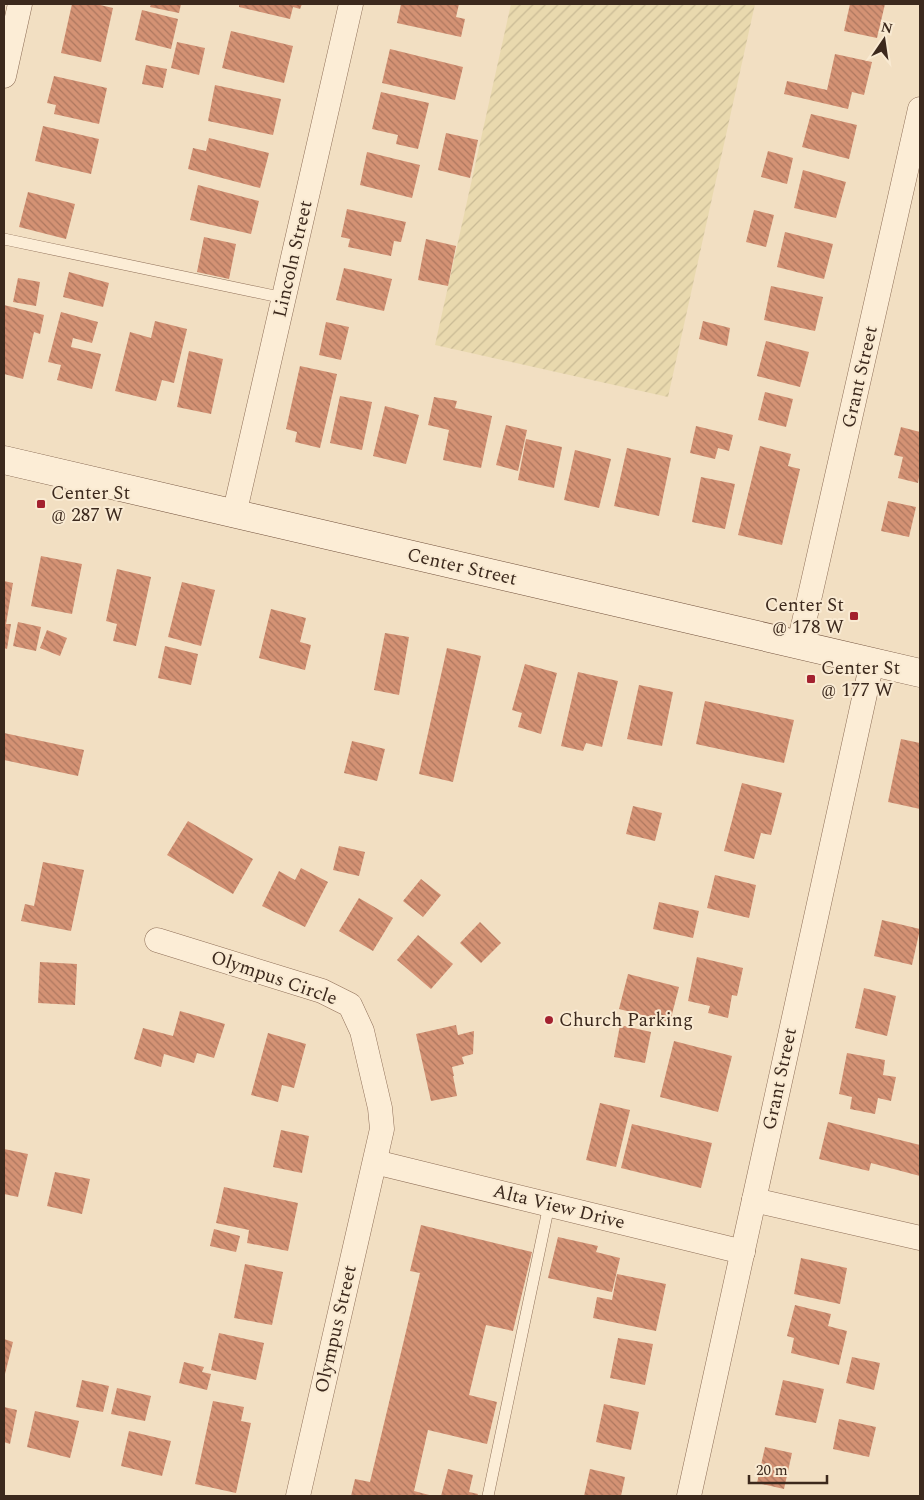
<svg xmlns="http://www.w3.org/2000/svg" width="924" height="1500" viewBox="0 0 924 1500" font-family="Spectral,serif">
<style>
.farmland{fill:url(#farmland-furrows)}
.building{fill:url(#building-back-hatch)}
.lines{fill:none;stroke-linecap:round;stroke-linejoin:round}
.lane-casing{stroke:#8e6e57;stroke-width:12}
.street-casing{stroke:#8e6e57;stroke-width:25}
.secondary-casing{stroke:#704f3a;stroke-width:29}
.lane{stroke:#fcedd6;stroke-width:11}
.street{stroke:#fcedd6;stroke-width:24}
.secondary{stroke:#fcedd6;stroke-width:28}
.poi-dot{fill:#a3212f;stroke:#f9ead2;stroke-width:2}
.labels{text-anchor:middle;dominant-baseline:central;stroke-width:4;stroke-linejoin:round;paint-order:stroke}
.street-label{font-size:19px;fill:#3c291d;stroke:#f9ead2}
.poi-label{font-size:19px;fill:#3c291d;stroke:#f9ead2;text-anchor:start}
</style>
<defs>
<pattern id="farmland-furrows" width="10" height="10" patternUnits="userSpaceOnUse" patternTransform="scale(1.25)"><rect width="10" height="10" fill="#e9d9ae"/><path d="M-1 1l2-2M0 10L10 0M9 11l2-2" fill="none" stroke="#c9ba95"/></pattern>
<pattern id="building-back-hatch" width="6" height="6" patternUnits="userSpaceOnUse" patternTransform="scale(1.25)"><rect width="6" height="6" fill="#d49274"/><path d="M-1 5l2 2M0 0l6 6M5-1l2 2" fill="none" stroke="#ad775f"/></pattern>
</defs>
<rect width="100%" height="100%" fill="#f2dfc2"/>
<polygon class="farmland" points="511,4 755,4 668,397 435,345"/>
<g class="building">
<polygon points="72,4 96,4 113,8 101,62 61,53"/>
<polygon points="151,4 181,4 179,13 150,7"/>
<polygon points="239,4 302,4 300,9 293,7 290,19 239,7"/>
<polygon points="401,4 459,4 456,17 465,19 461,37 397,23"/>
<polygon points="850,4 885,4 877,38 844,31"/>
<polygon points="142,10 178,19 171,49 135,40"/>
<polygon points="231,31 293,46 284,83 222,68"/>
<polygon points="177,42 205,48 199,75 171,68"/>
<polygon points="390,49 463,67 455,100 382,83"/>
<polygon points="835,54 872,62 864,95 852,92 848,109 784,94 787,81 827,90"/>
<polygon points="146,65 167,69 163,88 142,84"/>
<polygon points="54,76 107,88 99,124 54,114 56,105 47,103"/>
<polygon points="215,85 281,99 273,135 208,121"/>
<polygon points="381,92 429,103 418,149 396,144 398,135 372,129"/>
<polygon points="811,114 857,125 849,159 802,147"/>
<polygon points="43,126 99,139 91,174 35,161"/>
<polygon points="446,133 478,140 470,178 438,170"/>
<polygon points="209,138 269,153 260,188 188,169 193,148 206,151"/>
<polygon points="768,151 793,158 787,184 761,177"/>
<polygon points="367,152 420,165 412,198 360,185"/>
<polygon points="803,170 846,182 836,218 794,208"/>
<polygon points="198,185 259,201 251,234 190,220"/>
<polygon points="28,192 75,204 66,239 19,227"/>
<polygon points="347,209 406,222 401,242 394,241 391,256 348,247 350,239 341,237"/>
<polygon points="754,210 774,215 766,247 746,242"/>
<polygon points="785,232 833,244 824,279 777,267"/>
<polygon points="204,237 236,244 229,279 197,272"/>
<polygon points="426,239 456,246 448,286 418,280"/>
<polygon points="344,268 392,279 384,311 336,300"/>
<polygon points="69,272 109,283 103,307 63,297"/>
<polygon points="18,278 40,282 36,306 13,302"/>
<polygon points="771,286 823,297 815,331 764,320"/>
<polygon points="4,305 44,315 40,334 34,332 23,379 4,374"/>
<polygon points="61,312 98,322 92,343 73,338 71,347 101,354 92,389 57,380 61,365 48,362"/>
<polygon points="155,321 187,329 174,383 162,380 156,401 115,391 130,332 151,338"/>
<polygon points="703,321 730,328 727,346 699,339"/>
<polygon points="326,322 349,327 341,360 319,355"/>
<polygon points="766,341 809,352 800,387 757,376"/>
<polygon points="189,351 223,359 211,414 177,407"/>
<polygon points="300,366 337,374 320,448 295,442 297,432 286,429"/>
<polygon points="765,392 793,399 786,427 758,420"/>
<polygon points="340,396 372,402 362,450 330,443"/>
<polygon points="434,397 457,401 455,408 492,416 481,468 443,460 449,430 428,425"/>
<polygon points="385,406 419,415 406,464 373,456"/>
<polygon points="506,425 527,430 518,471 496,465"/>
<polygon points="696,426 733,435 729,451 718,448 715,459 690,453"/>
<polygon points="901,427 920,432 920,472 918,483 898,478 903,457 894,455"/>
<polygon points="526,439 562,447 554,488 518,480"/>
<polygon points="760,446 791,454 788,466 800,469 782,545 738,535"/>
<polygon points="627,448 671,458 659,516 614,506"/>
<polygon points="575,450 611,459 599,508 564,500"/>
<polygon points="701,477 735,484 725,529 692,522"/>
<polygon points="888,501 916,507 909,537 881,531"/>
<polygon points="41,556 82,564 72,614 31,606"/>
<polygon points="117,569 151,577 136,646 113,641 117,624 106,621"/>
<polygon points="4,581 13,583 6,624 11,624 7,649 4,648"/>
<polygon points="182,582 215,590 201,646 168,637"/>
<polygon points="271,609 306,618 300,642 311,645 305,670 259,658"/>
<polygon points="18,622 41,627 36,651 13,646"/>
<polygon points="47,630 67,638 60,656 40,648"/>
<polygon points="385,633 409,637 399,695 374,690"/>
<polygon points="165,646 198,654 191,685 158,678"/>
<polygon points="447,648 481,656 453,782 419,774"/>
<polygon points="525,664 557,673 541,734 518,727 522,713 512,710"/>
<polygon points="578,672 618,681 602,747 586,743 583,751 561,746"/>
<polygon points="639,685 673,692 662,746 627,739"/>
<polygon points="705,701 794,720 784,763 696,744"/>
<polygon points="4,733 84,750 78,776 4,760"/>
<polygon points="901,739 920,743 920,809 888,802"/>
<polygon points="352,741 385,749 377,781 344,773"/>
<polygon points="742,783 782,793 771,835 761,833 754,859 724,851"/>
<polygon points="633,806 662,813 655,841 626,834"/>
<polygon points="188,821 253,859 233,894 167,855"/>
<polygon points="339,846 365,852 359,876 333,870"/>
<polygon points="43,862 84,870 71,931 21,921 25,904 34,906"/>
<polygon points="301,868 328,882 305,927 262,906 279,871 295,880"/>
<polygon points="715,875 756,885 749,918 707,908"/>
<polygon points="421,879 441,895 423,917 403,901"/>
<polygon points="359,898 393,918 373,951 339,931"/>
<polygon points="659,902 699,911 693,938 653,929"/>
<polygon points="882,920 920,929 912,965 874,956"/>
<polygon points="480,922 501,943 481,963 460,943"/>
<polygon points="418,935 453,964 431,989 397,960"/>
<polygon points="697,957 743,968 737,996 732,995 728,1018 708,1013 710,1006 688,1001"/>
<polygon points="40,962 77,964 75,1005 38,1003"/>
<polygon points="628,974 679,987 670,1022 619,1009"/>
<polygon points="864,988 896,996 887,1036 855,1028"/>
<polygon points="180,1011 225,1024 214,1058 197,1053 194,1063 164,1054 161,1067 134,1059 143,1028 173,1036"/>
<polygon points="456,1025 458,1035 474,1031 473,1054 462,1057 464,1064 452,1067 454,1076 453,1076 457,1096 431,1101 416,1034"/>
<polygon points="620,1025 651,1032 645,1063 614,1057"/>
<polygon points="268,1033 306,1044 294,1088 282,1085 278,1102 251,1095"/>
<polygon points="674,1041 732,1056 718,1112 660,1097"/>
<polygon points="847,1053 885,1060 883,1075 896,1077 891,1101 878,1098 875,1114 850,1109 852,1097 839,1094"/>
<polygon points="600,1103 630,1110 616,1167 586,1160"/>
<polygon points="828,1122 920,1145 920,1176 871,1163 869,1171 819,1159"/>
<polygon points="632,1124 712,1143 701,1188 621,1168"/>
<polygon points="281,1130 309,1136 302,1173 273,1167"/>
<polygon points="4,1149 28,1154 18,1197 4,1194"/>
<polygon points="55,1172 90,1179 82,1214 47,1206"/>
<polygon points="224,1187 298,1203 288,1251 247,1243 249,1230 216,1223"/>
<polygon points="421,1225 532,1252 513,1331 486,1325 469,1395 497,1402 487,1444 428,1430 414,1491 433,1496 351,1496 355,1479 370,1482 420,1273 410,1271"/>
<polygon points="214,1229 240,1236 236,1252 210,1246"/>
<polygon points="558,1237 598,1246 596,1252 620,1258 612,1292 548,1278"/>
<polygon points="801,1258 847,1268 840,1304 794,1294"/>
<polygon points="245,1264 283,1272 272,1325 234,1318"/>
<polygon points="617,1274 666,1284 656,1331 593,1318 597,1297 612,1300"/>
<polygon points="795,1305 831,1314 828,1326 847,1331 839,1365 791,1353 794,1338 787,1336"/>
<polygon points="219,1333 264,1343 256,1380 211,1370"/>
<polygon points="618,1338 653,1344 645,1385 610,1378"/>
<polygon points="4,1339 13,1342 4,1378"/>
<polygon points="852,1357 880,1363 874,1390 846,1383"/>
<polygon points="184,1362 204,1367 202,1372 211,1374 207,1390 179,1383"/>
<polygon points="82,1380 109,1386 103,1412 76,1407"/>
<polygon points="783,1380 824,1389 816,1423 775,1415"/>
<polygon points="117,1388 151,1396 145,1421 111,1414"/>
<polygon points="213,1401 244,1407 241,1421 251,1423 236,1493 195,1484"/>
<polygon points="604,1404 639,1412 631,1450 596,1442"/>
<polygon points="4,1407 17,1410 10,1444 4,1442"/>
<polygon points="35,1411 79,1421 70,1458 27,1447"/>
<polygon points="839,1419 876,1427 869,1457 833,1449"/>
<polygon points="129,1431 171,1441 162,1476 121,1466"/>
<polygon points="765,1447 792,1453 784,1489 757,1483"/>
<polygon points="448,1469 473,1475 469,1492 478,1494 477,1496 441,1496"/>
<polygon points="590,1469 625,1477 621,1496 584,1496"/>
</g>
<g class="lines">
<g class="lane-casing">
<g id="lane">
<polyline points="4,239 284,298"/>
<polyline points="488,1496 549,1205"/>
</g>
</g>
<g class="street-casing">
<g id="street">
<polyline points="4,76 20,4"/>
<polyline points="234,515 351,4"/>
<polyline points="799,644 920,109"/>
<polyline points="157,940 322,991 350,1005 362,1031 380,1108 382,1129 298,1496"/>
<polyline points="375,1162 743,1252"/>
<polyline points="754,1200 920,1238"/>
<polyline points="689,1496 872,662"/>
</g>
</g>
<g class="secondary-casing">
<polyline id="secondary" points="4,460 920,673"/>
</g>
<use href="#lane" class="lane"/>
<use href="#street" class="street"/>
<use href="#secondary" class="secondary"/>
</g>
<g class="poi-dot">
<rect x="36" y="499" width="10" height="10" rx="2.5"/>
<rect x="849" y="611" width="10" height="10" rx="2.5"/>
<rect x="806" y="674" width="10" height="10" rx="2.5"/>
<circle cx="549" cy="1020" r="5"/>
</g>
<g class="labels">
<g class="street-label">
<text transform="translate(293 259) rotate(-77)">Lincoln Street</text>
<text transform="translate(860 377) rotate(-77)">Grant Street</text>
<text transform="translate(462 567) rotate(13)">Center Street</text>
<text transform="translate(274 978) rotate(19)">Olympus Circle</text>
<text transform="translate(780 1079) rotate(-78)">Grant Street</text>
<text transform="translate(559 1207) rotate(14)">Alta View Drive</text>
<text transform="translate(336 1329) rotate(-77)">Olympus Street</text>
</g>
<g class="poi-label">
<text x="51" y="493">Center St<tspan x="51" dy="22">@ 287 W</tspan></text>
<text x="844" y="605" text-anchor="end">Center St<tspan x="844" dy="22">@ 178 W</tspan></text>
<text x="821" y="668">Center St<tspan x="821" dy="22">@ 177 W</tspan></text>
<text x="559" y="1020">Church Parking</text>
</g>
</g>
<rect width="924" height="1500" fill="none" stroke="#3c291d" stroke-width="10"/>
<g transform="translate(884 40) rotate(13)" stroke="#f9ead2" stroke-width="4" paint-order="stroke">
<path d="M0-4L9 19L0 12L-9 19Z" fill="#3c291d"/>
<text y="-8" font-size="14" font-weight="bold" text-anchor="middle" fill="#3c291d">N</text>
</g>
<path d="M749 1475v8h78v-8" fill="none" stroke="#3c291d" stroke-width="2.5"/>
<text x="756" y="1475" font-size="15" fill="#3c291d" stroke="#f9ead2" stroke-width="4" paint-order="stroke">20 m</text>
</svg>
